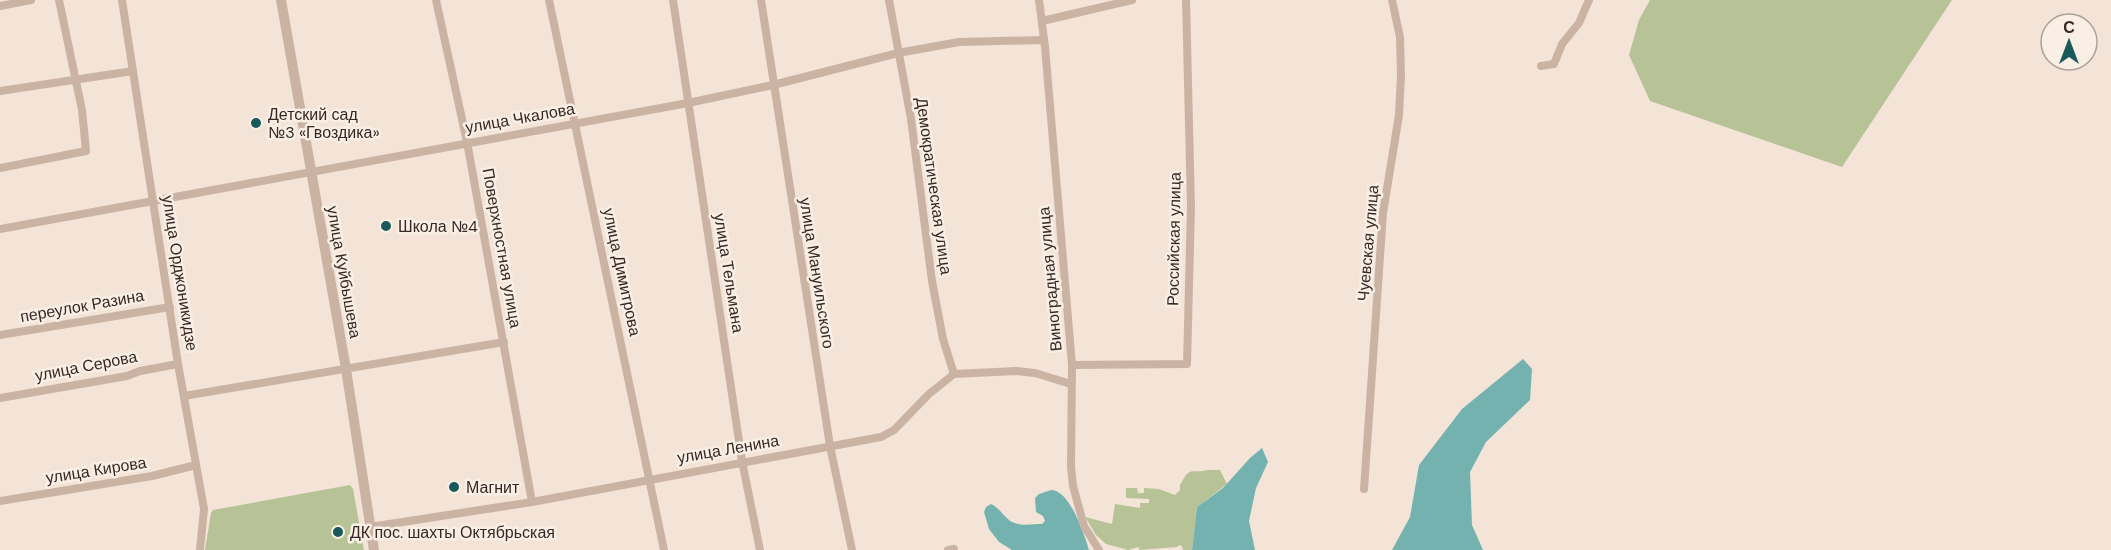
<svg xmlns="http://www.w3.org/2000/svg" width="2111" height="550" viewBox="0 0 2111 550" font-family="'DM Sans',sans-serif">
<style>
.green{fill:#b7c397}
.water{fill:#74b2b0}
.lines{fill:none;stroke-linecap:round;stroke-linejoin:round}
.minor{stroke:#cbb3a3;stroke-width:8}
.tertiary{stroke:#cbb3a3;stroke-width:10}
.poi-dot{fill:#185a5a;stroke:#faefe4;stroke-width:2}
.labels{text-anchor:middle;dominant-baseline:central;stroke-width:5;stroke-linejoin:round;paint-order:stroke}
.poi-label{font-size:16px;fill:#362925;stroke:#faefe4;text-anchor:start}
.street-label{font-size:16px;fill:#362925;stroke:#faefe4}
</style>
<rect width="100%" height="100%" fill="#f3e4d7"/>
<g class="green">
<polygon points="1650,0 1952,0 1842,167 1650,101 1629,55 1639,20"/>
<path d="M1207 470H1220L1227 484 1197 507 1192 550H1183L1182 546 1179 545 1177 547 1139 550V547L1128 550 1106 544 1096 535 1085 517 1112 524 1115 504 1140 508V503H1149V499L1126 498V488H1137L1138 493H1144V488L1159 489 1175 495 1180 490C1180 482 1179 487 1183 480 1190 466 1194 474 1207 470Z"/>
<polygon points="350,485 353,489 364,550 205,550 211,513 213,510"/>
</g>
<g class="water">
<polygon points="1523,359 1532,369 1530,400 1486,442 1470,472 1472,525 1483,550 1392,550 1410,517 1419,465 1462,409"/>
<polygon points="1262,448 1268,462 1256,488 1249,521 1255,550 1192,550 1197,507 1223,488 1250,458"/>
<path d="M1051 490C1070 490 1084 534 1089 550H1012L999 542 989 529 984 512 986 507 991 504C999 508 1002 514 1009 520 1018 527 1032 524 1042 524L1045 521 1043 516 1036 512 1035 498 1039 494Z"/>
</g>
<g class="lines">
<g class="minor">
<polyline points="122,0 178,364 204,509 200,550"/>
<polyline points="436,0 467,142 532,502"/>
<polyline points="549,0 664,550"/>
<polyline points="673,0 742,461 760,550"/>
<polyline points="761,0 830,446 852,550"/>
<polyline points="889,0 911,119 932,281 943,339 954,374"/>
<polyline points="1039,0 1045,47 1072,365 1071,467 1073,486 1084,526 1099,550"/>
<polyline points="0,6 31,0"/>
<polyline points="1042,21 1132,0"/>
<polyline points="1541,66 1554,64 1562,44 1579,23 1589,0"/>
<polyline points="0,91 133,71"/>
<polyline points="0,168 86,151 82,110 59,0"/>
<polyline points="0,229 688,103 773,85 898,53 959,42 1044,40"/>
<polyline points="0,335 170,307"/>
<polyline points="1072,365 1187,364 1191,206 1186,0"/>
<polyline points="184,396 504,342"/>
<polyline points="0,398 127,376 140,371 178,364"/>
<polyline points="1364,489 1383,213 1399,115 1401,75 1400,37 1392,0"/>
<polyline points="0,501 152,476 196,465"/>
<polyline points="370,527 532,502 881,437 894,430 929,394 954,374 1016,371 1035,373 1071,384"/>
<polyline points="948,550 954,549"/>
</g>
<polyline class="tertiary" points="281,0 346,369 374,550"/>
</g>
<g class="poi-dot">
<circle cx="256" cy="123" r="6"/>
<circle cx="386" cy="226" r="6"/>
<circle cx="454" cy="487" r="6"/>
<circle cx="338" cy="532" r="6"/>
</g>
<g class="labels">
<g class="poi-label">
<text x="268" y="114">Детский сад<tspan x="268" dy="18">№3 «Гвоздика»</tspan></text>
<text x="398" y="226">Школа №4</text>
<text x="466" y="487">Магнит</text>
<text x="350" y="532">ДК пос. шахты Октябрьская</text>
</g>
<g class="street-label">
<text transform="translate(520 118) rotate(-10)">улица Чкалова</text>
<text transform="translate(934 186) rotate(82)">Демократическая улица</text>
<text transform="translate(1174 239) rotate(-89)">Российская улица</text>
<text transform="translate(1368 243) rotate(-85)">Чуевская улица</text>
<text transform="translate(502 248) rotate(80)">Поверхностная улица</text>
<text transform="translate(344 272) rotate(80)">улица Куйбышева</text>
<text transform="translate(622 272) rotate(78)">улица Димитрова</text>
<text transform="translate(180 273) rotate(81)">улица Орджоникидзе</text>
<text transform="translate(729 273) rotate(81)">улица Тельмана</text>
<text transform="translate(817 273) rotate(81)">улица Мануильского</text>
<text transform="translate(1050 279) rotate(-95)">Виноградная улица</text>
<text transform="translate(82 306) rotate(-10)">переулок Разина</text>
<text transform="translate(86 366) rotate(-11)">улица Серова</text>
<text transform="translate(728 449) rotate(-10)">улица Ленина</text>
<text transform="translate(96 470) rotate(-9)">улица Кирова</text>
</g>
</g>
<g transform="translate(2069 42)"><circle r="28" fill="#faefe4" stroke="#aca098" stroke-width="1.5"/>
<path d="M0-4.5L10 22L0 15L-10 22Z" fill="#185a5a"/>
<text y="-9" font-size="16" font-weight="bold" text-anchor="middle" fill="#362925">С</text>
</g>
</svg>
